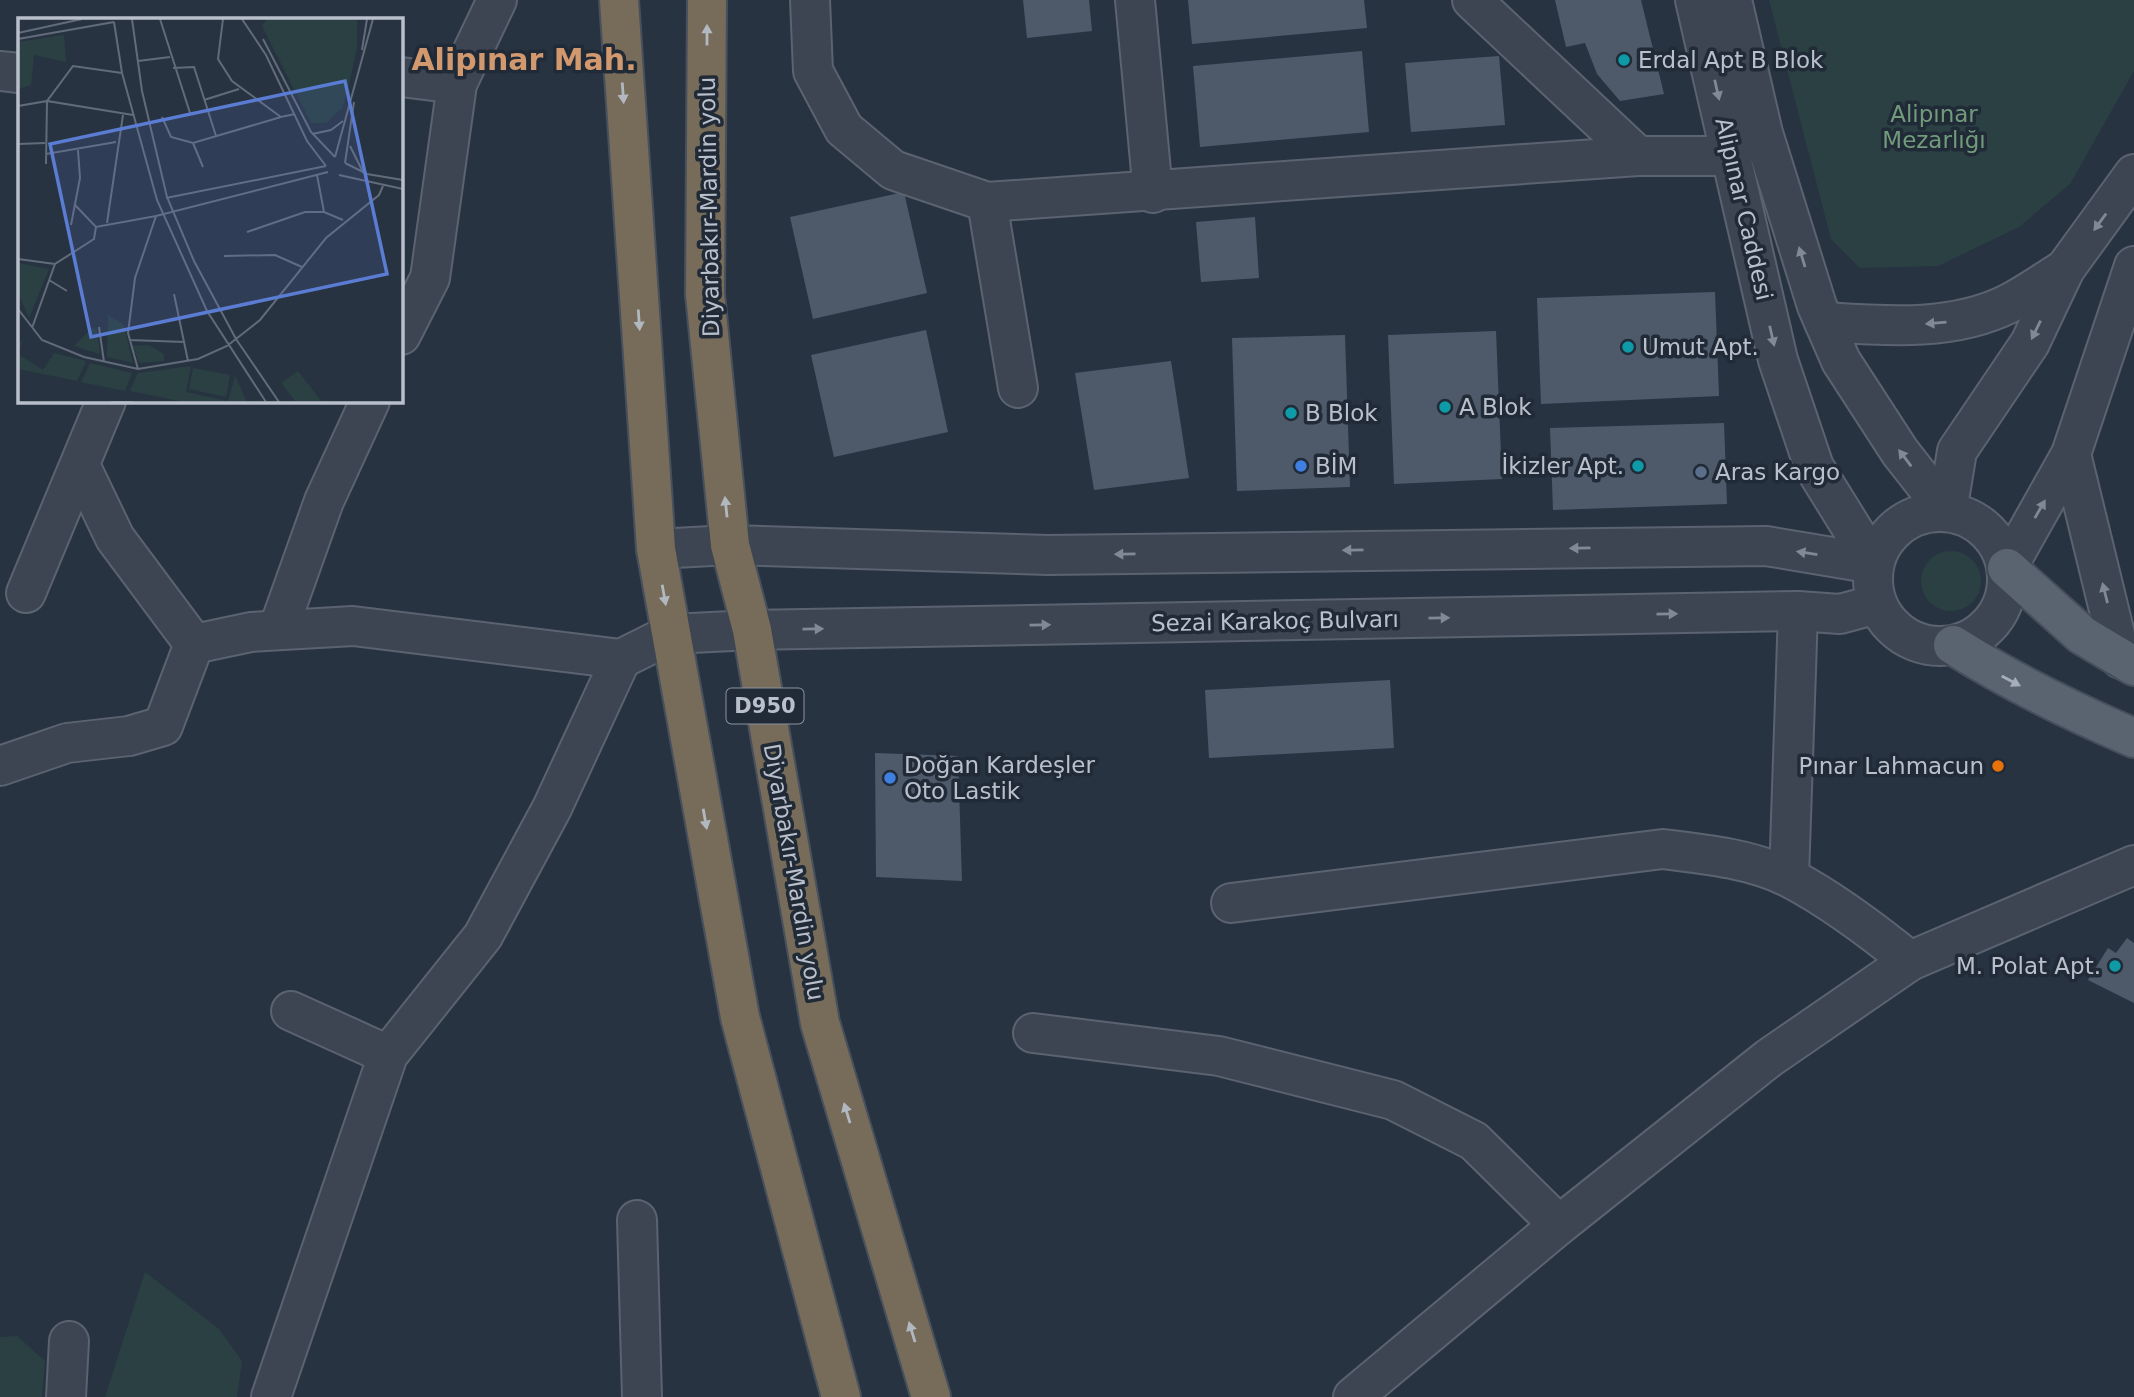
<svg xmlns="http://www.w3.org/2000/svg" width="2134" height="1397" viewBox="0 0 2134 1397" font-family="'DejaVu Sans',sans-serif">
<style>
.green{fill:#2a4043}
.building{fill:#4e5a6a}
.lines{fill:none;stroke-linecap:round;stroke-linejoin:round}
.minor-casing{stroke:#5a636f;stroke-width:42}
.major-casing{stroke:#464e5b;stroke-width:42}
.highway-casing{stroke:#47505c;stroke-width:42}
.minor{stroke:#3c4551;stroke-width:38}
.major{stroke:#5a6471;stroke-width:38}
.highway{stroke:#776b5a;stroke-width:38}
.oneway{fill:#b2b8c0}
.oneway2{fill:#818994}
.oneway3{fill:#a6aeb9}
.culture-dot{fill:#0f9aa8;stroke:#212a37;stroke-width:2.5}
.shop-dot{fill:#3f7fe0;stroke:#212a37;stroke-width:2.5}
.service-dot{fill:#5c6f8a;stroke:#212a37;stroke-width:2.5}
.food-dot{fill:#e8710a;stroke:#212a37;stroke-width:2.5}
.labels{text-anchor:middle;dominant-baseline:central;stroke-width:7;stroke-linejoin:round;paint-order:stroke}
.shield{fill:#212a37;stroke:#8b939f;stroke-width:2}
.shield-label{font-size:21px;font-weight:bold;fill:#b9c0cb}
.poi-label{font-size:23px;fill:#b9c0cb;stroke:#212a37;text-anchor:start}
.park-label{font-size:23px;fill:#719b7b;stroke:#212a37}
.street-label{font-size:23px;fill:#b9c0cb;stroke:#212a37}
.district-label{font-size:30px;font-weight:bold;fill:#d2986e;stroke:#212a37}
.inset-road{fill:none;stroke:#626b79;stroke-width:2}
.view{fill:#5b7cd3;fill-opacity:0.15;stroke:#5b7cd3;stroke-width:3.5}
.inset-edge{fill:none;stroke:#b9c0cb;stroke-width:3.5}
</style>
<rect width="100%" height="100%" fill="#283342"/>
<g class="green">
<polygon points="1769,0 2134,0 2134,71 2070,184 2019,227 1938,266 1860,268 1831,239"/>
<circle cx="1951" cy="581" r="30"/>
<polygon points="145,1272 219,1329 242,1361 237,1397 105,1397"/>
<polygon points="17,1336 45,1361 42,1397 0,1397 0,1337"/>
</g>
<g class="building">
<polygon points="1023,0 1089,0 1092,31 1027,38"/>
<polygon points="1188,0 1364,0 1367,28 1192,44"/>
<polygon points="1555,0 1641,0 1664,94 1620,101 1597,74 1585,43 1566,47"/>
<polygon points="1362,51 1369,132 1200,147 1193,66"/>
<polygon points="1499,56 1505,125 1411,132 1405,63"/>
<polygon points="904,192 927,293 813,319 790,217"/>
<polygon points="1255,217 1259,278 1201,282 1196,222"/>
<polygon points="1715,292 1719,396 1541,404 1537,298"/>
<polygon points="926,330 948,432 834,457 811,355"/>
<polygon points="1496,331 1502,479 1394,484 1388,335"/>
<polygon points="1345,335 1350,487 1237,491 1232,338"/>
<polygon points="1171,361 1189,478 1094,490 1075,373"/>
<polygon points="1724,423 1727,504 1553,510 1550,428"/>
<polygon points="1390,680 1394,748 1209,758 1205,690"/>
<polygon points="875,753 958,756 962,881 876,877"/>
<polygon points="2127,938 2134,943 2134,1003 2088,980 2108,948 2116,953"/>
</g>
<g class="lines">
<g class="minor-casing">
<g id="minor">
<polyline points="810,0 813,71 844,129 893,170 987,202 1638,156"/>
<polyline points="1135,0 1153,193"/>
<polyline points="1472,0 1638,156 1732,156"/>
<polyline points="1695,0 1778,360 1814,467 1874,564"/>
<polyline points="1732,0 1763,133 1817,306 1841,361 1900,452 1947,512"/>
<polyline points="0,71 19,73"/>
<polyline points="401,77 457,84"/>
<polyline points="987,202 1018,388"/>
<path d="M1824 322C1885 326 1953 332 2010 303 2029 293 2047 280 2065 269"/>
<polyline points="401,335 430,278 457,84 497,0"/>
<polyline points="2071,454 2121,659"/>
<polyline points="80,465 115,538 194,644 251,632 353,626 621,659 671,634 752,630 1798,611 1840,614 1877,604"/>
<polyline points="1947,512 1957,451 2030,343 2065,269 2134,174"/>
<circle cx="1940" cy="579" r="67"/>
<polyline points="656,549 730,545 1048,555 1766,546 1874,564"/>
<polyline points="2007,568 2071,454 2134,266"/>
<polyline points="26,593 106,401"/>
<polyline points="278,630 324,501 370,401"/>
<polyline points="0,766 67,743 129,736 163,726 194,644"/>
<polyline points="1789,877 1798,611"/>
<path d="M1231 903 1663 849C1705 854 1752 859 1790 878 1832 900 1873 931 1910 961"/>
<polyline points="291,1011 388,1055"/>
<polyline points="1033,1033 1219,1056 1393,1100 1474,1141 1559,1225"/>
<polyline points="637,1220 642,1397"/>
<polyline points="66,1397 69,1341"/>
<polyline points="271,1397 388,1055 483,936 552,808 621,659"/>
<polyline points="1353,1397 1559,1225 1769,1058 1910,961 2134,865"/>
</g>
</g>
<g class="major-casing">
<g id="major">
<polyline points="2007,568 2082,635 2134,666"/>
<path d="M1953 645C2011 682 2071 711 2134 738"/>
</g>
</g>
<g class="highway-casing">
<g id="highway">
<polyline points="619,0 656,549 740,1017 841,1397"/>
<polyline points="707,0 705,294 730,545 752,630 820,1023 931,1397"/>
</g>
</g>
<use href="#minor" class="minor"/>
<use href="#major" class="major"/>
<use href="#highway" class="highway"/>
</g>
<defs><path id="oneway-solid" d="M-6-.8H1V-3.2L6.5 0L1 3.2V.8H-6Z" transform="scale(1.75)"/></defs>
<g class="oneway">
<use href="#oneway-solid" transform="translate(707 35) rotate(-90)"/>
<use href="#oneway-solid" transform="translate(623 93) rotate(86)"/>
<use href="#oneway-solid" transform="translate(639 320) rotate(86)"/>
<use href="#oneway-solid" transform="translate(726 507) rotate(-96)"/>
<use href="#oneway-solid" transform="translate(664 595) rotate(80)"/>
<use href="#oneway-solid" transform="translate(705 819) rotate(80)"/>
<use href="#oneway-solid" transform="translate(847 1113) rotate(-107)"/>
<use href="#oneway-solid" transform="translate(912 1332) rotate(-107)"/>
</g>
<g class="oneway2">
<use href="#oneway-solid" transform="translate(1717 90) rotate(77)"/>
<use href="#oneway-solid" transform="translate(2100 222) rotate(126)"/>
<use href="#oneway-solid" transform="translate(1802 257) rotate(-107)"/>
<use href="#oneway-solid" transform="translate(1936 323) rotate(175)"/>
<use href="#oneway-solid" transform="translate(2036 330) rotate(116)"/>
<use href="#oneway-solid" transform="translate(1772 336) rotate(77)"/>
<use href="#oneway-solid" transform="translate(1905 458) rotate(-127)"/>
<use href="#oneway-solid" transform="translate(2040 509) rotate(-60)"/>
<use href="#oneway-solid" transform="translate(1580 548) rotate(179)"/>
<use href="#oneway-solid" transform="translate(1353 550) rotate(179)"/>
<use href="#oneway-solid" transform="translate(1807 553) rotate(-171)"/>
<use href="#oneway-solid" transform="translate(1125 554) rotate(179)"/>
<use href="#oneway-solid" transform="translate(2105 593) rotate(-104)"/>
<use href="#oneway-solid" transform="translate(1667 614) rotate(-1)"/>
<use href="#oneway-solid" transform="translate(1439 618) rotate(-1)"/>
<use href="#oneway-solid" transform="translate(1040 625) rotate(-1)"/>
<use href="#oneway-solid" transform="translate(813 629) rotate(-1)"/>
</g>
<use class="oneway3" href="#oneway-solid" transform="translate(2011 681) rotate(28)"/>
<g class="culture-dot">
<circle cx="1624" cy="60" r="7"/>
<circle cx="1628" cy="347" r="7"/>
<circle cx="1445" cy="407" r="7"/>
<circle cx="1291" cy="413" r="7"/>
<circle cx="1638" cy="466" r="7"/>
<circle cx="2115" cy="966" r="7"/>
</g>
<g class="shop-dot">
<circle cx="1301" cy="466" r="7"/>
<circle cx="890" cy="778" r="7"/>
</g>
<circle class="service-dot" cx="1701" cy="472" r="7"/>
<circle class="food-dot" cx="1998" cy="766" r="7"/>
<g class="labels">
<rect class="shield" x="726.5" y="688.5" width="77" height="35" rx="5"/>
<g class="shield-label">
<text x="765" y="706">D950</text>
</g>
<g class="poi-label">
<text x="1638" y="60">Erdal Apt B Blok</text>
<text x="1642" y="347">Umut Apt.</text>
<text x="1459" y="407">A Blok</text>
<text x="1305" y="413">B Blok</text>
<text x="1315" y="466">BİM</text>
<text x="1624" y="466" text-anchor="end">İkizler Apt.</text>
<text x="1715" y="472">Aras Kargo</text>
<text x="904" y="765">Doğan Kardeşler<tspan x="904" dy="26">Oto Lastik</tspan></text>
<text x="1984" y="766" text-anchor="end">Pınar Lahmacun</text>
<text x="2101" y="966" text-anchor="end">M. Polat Apt.</text>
</g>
<g class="park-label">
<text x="1934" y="114">Alipınar<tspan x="1934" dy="26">Mezarlığı</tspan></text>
</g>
<g class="street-label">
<text transform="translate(709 207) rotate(-91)">Diyarbakır-Mardin yolu</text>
<text transform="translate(1744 209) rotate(77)">Alipınar Caddesi</text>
<text transform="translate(1275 621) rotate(-1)">Sezai Karakoç Bulvarı</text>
<text transform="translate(794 872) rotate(80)">Diyarbakır-Mardin yolu</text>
</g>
<g class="district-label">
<text x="524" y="59">Alipınar Mah.</text>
</g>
</g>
<g transform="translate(18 18)">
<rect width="385" height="385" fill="#283342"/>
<path d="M249 1H339V29L330 72 324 90 308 105H293L244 8ZM46 17 48 44 16 37 13 67 0 71V24ZM0 245 31 251 11 300 0 275ZM90 297 106 307 115 345 89 339ZM74 310 79 312 82 336 56 328ZM5 321 0 336 25 352 36 335 68 343 59 363 0 351V326ZM131 327 146 336V343L121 345 115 328ZM72 345 114 355 107 373 63 364ZM173 348 168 374 210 383 217 358 229 384H166L112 373 120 355ZM175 350 212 357 208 379 171 371ZM280 353 304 384H278L263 365Z" fill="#2a4043"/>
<path class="inset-road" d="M114 1 124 73 149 179 176 243 218 321 261 384M142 1 172 95M205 1 200 41 214 63 263 99 277 96M224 1 248 37 289 123 308 148M96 4 104 55 139 182 189 293 248 384M0 15 64 1M0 21 96 4M245 21 293 114 317 139M344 32 349 1M120 43 152 39M155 50 176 49 198 118M186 82 221 71M0 88 29 83 55 48 104 55M144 99 153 119 175 125 263 99M294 116 313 112 325 103M175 125 185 149M0 126 27 125M332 128 345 154M28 136 98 124M317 139 355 1M327 145 336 84M327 145 349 156 385 162M28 146 29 83 115 97M299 157 306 194M321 157 385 171M148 180 308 148M57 187 78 209 138 198 310 154M89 205 105 97M53 207 62 160 60 132M229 214 287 194H306L325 202M206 238 257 237 284 249M0 241 37 246M31 262 49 273M156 276 170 343M0 291 24 322 66 339 120 351 180 341 209 328 242 302 308 220 361 177 365 168M81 309 86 344M14 310 37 246 76 221 78 209M111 322 167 324M120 351 110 315 117 260 138 198M93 384H115"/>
<path class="view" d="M327 63 369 256 73 319 32 126Z"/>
<rect width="385" height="385" class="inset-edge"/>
</g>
</svg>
